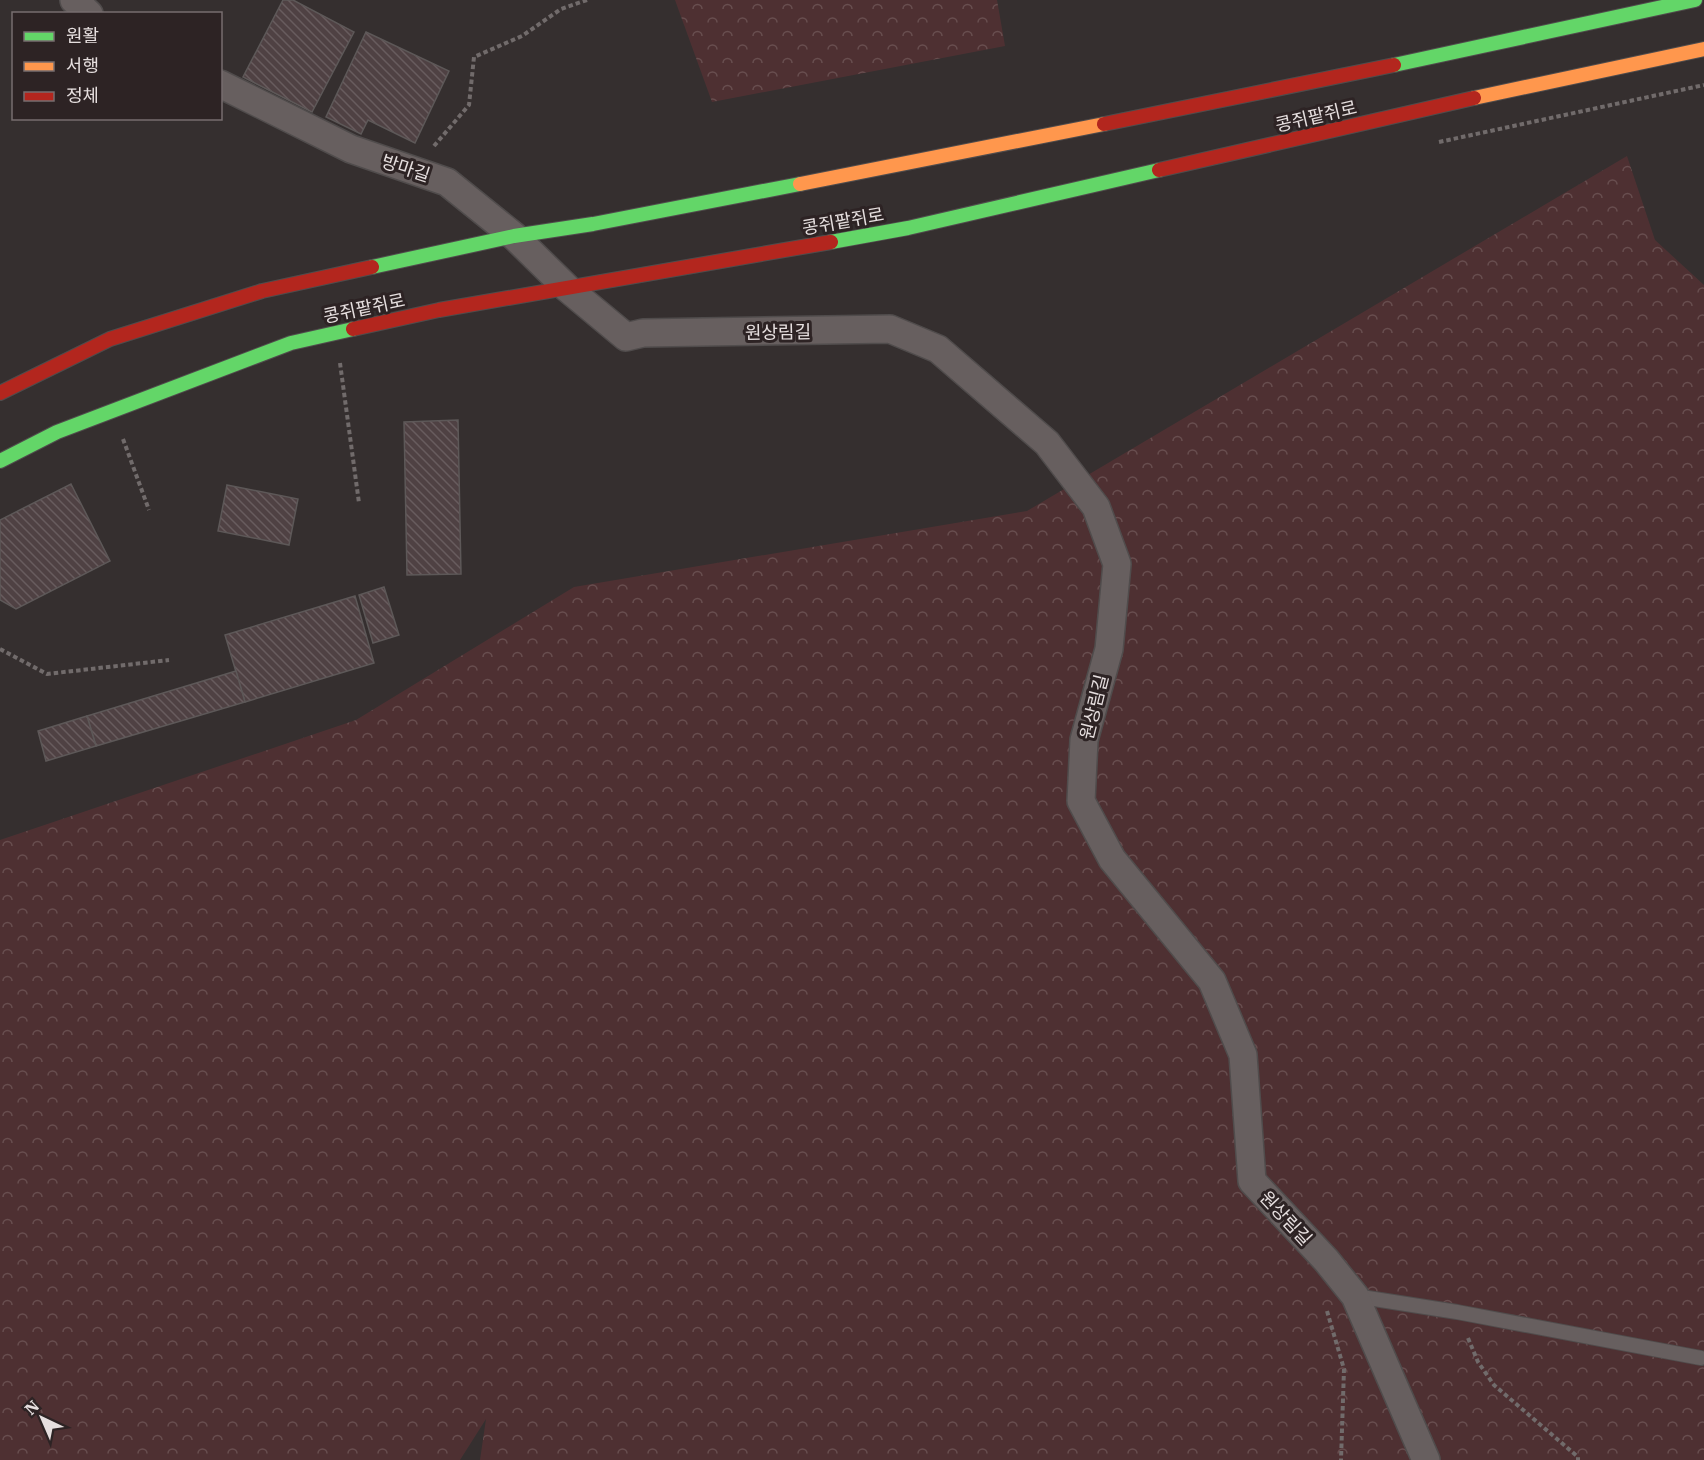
<svg xmlns="http://www.w3.org/2000/svg" width="1704" height="1460" viewBox="0 0 1704 1460" font-family="'IBM Plex Serif','Noto Sans KR',serif">
<style>
.forest{fill:url(#forest-crowns)}
.building{fill:url(#building-back-hatch);stroke:#5d5858;stroke-width:1.5}
.lines{fill:none;stroke-linecap:round;stroke-linejoin:round}
.lane-casing{stroke:#504c4c;stroke-width:16}
.street-casing{stroke:#504c4c;stroke-width:30}
.fast-casing{stroke:#504c4c;stroke-width:16}
.slow-casing{stroke:#504c4c;stroke-width:16}
.jam-casing{stroke:#504c4c;stroke-width:16}
.path{stroke:#716b6b;stroke-width:4;stroke-dasharray:4.5 3;stroke-linecap:butt}
.lane{stroke:#675f5f;stroke-width:14}
.street{stroke:#675f5f;stroke-width:27}
.fast{stroke:#63d668;stroke-width:14}
.slow{stroke:#ff974d;stroke-width:14}
.jam{stroke:#b3261e;stroke-width:14}
.labels{text-anchor:middle;dominant-baseline:central;stroke-width:6;stroke-linejoin:round;paint-order:stroke}
.street-label{font-size:18px;fill:#e6dfdf;stroke:#2d2324}
</style>
<defs>
<pattern id="forest-crowns" width="20" height="18" patternUnits="userSpaceOnUse" patternTransform="scale(1.5)"><rect width="20" height="18" fill="#4e3032"/><path d="M2 6a3 3 0 1 1 6 0M12 15a3 3 0 1 1 6 0" fill="none" stroke="#684e4f"/></pattern>
<pattern id="building-back-hatch" width="6" height="6" patternUnits="userSpaceOnUse" patternTransform="scale(1.5)"><rect width="6" height="6" fill="#4f4143"/><path d="M-1 5l2 2M0 0l6 6M5-1l2 2" fill="none" stroke="#685c5e"/></pattern>
</defs>
<rect width="100%" height="100%" fill="#352f2f"/>
<g class="forest">
<polygon points="675,0 997,0 1005,46 712,102"/>
<polygon points="1627,156 1655,240 1704,285 1704,1460 480,1460 486,1419 460,1460 0,1460 0,840 356,720 574,587 1027,511"/>
</g>
<g class="building">
<polygon points="283,0 293,0 354,32 312,112 243,77"/>
<polygon points="366,32 449,71 415,143 368,120 361,134 326,117"/>
<polygon points="458,420 461,574 407,575 404,422"/>
<polygon points="71,484 110,561 16,609 0,600 0,520"/>
<polygon points="227,485 298,499 289,545 218,531"/>
<polygon points="384,587 399,635 373,643 359,595"/>
<polygon points="355,596 374,663 245,702 225,635"/>
<polygon points="236,671 245,702 96,746 87,716"/>
<polygon points="87,716 96,746 46,761 38,731"/>
</g>
<g class="lines">
<g class="lane-casing">
<polyline id="lane" points="1355,1296 1457,1312 1701,1358"/>
</g>
<g class="street-casing">
<g id="street">
<polyline points="74,0 89,14"/>
<polyline points="220,84 351,149 447,182 514,236 567,288 626,337 643,333 890,329 938,349 1047,443 1096,507 1117,564 1109,649 1084,740 1081,801 1112,859 1212,981 1243,1055 1252,1181 1326,1260 1355,1296 1426,1460"/>
</g>
</g>
<g class="fast-casing">
<g id="fast">
<polyline points="1394,65 1695,0"/>
<polyline points="831,242 908,228 1159,170"/>
<polyline points="372,267 514,236 593,224 800,184"/>
<polyline points="0,461 57,432 291,343 353,329"/>
</g>
</g>
<g class="slow-casing">
<g id="slow">
<polyline points="1474,98 1704,49"/>
<polyline points="800,184 1104,124"/>
</g>
</g>
<g class="jam-casing">
<g id="jam">
<polyline points="1104,124 1394,65"/>
<polyline points="1159,170 1474,98"/>
<polyline points="353,329 439,310 831,242"/>
<polyline points="0,393 110,339 262,291 372,267"/>
</g>
</g>
<g class="path">
<polyline points="1439,142 1704,85"/>
<polyline points="434,146 469,105 474,57 522,36 561,9 587,0"/>
<polyline points="340,363 359,503"/>
<polyline points="123,439 149,510"/>
<polyline points="0,649 47,674 169,660"/>
<polyline points="1327,1311 1344,1369 1341,1460"/>
<polyline points="1468,1338 1478,1362 1494,1385 1578,1457 1578,1460"/>
</g>
<use href="#lane" class="lane"/>
<use href="#street" class="street"/>
<use href="#fast" class="fast"/>
<use href="#slow" class="slow"/>
<use href="#jam" class="jam"/>
</g>
<g class="labels">
<g class="street-label">
<text transform="translate(1316 116) rotate(-13)">콩쥐팥쥐로</text>
<text transform="translate(406 168) rotate(18)">방마길</text>
<text transform="translate(843 221) rotate(-10)">콩쥐팥쥐로</text>
<text transform="translate(364 308) rotate(-12)">콩쥐팥쥐로</text>
<text transform="translate(778 332) rotate(-1)">원상림길</text>
<text transform="translate(1094 707) rotate(-76)">원상림길</text>
<text transform="translate(1286 1218) rotate(47)">원상림길</text>
</g>
</g>
<rect x="12" y="12" width="210" height="108" fill="#2d2324" stroke="#776e6f" stroke-width="1.5"/>
<rect x="24" y="32" width="30" height="9" fill="#63d668" stroke="#776e6f" stroke-width="1.5"/>
<text x="66" y="42" font-size="18" fill="#e6dfdf">원활</text>
<rect x="24" y="62" width="30" height="9" fill="#ff974d" stroke="#776e6f" stroke-width="1.5"/>
<text x="66" y="72" font-size="18" fill="#e6dfdf">서행</text>
<rect x="24" y="92" width="30" height="9" fill="#b3261e" stroke="#776e6f" stroke-width="1.5"/>
<text x="66" y="102" font-size="18" fill="#e6dfdf">정체</text>
<g transform="translate(42 1418) rotate(316)" stroke="#2d2324" stroke-width="4.5" paint-order="stroke">
<path d="M0-4.5L10 22L0 15L-10 22Z" fill="#e6dfdf"/>
<text y="-9" font-size="16" font-weight="bold" text-anchor="middle" fill="#e6dfdf">N</text>
</g>
</svg>
